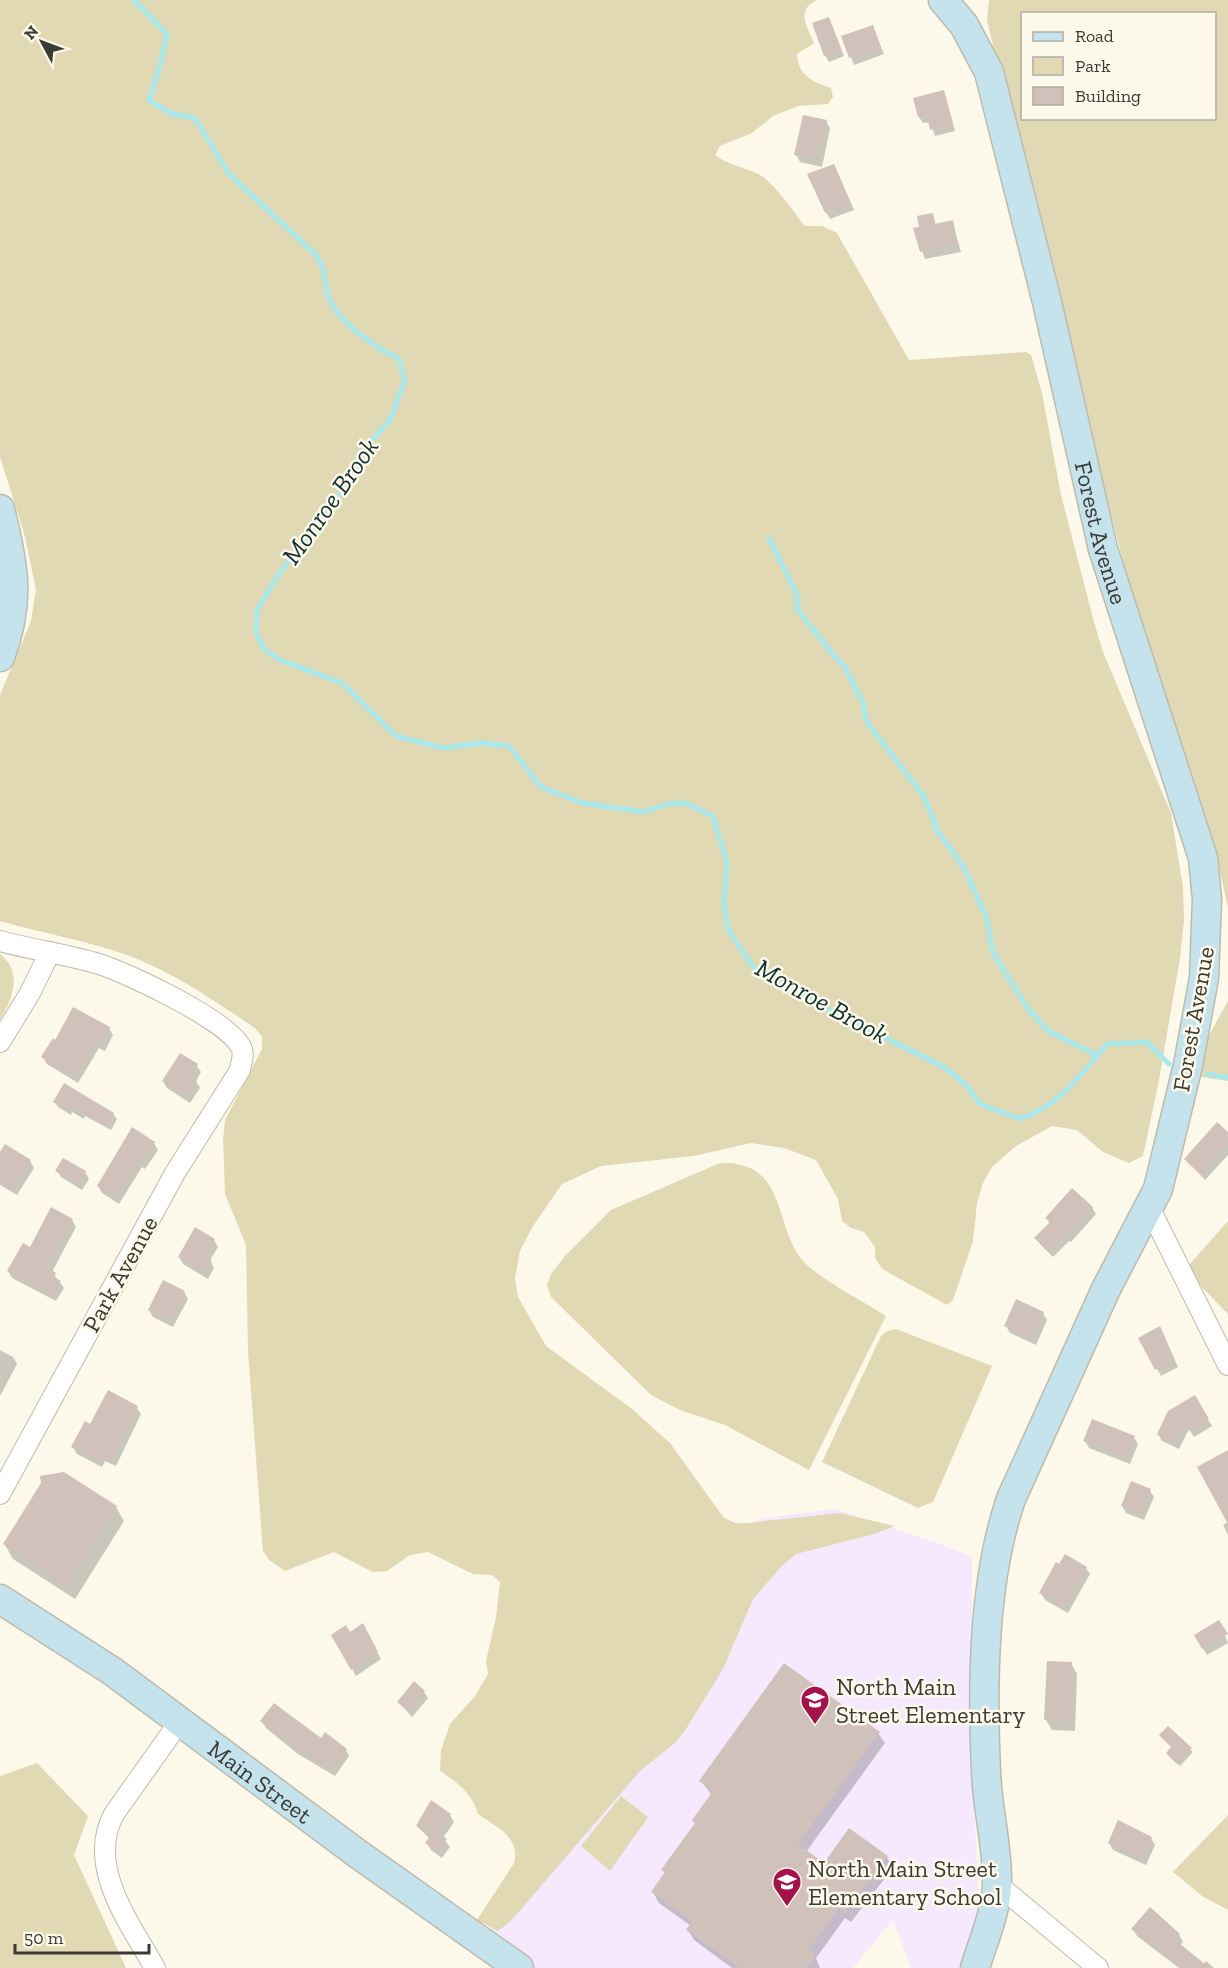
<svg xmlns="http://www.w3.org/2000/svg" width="1228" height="1968" viewBox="0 0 1228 1968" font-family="'Zilla Slab',serif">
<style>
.education{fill:#f6e9fd}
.green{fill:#e0d9b4;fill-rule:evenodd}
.shadow{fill:#0003}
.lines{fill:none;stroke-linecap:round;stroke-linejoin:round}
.stream{stroke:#a7e8ec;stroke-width:5}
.building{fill:#d0c1ba}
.street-casing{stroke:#bebbad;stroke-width:22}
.secondary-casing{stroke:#bebbad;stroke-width:31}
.street{stroke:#fff;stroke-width:20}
.secondary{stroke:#c4e3ed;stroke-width:28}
.labels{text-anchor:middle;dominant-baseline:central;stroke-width:5;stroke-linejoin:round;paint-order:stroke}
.street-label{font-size:24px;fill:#3b3a34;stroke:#fcf9ea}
.poi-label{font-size:24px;fill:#3b3a34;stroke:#fcf9ea;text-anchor:start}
.water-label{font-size:26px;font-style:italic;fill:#103133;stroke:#fcf9ea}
</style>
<rect width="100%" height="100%" fill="#fcf9ea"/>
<polygon class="education" points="835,1509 938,1543 972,1557 972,1761 979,1908 960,1968 911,1968 893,1920 853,1968 530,1968 485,1937 688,1688 757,1519"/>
<g class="green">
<path d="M0 0H818C795 9 807 27 814 43L797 54C798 76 813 82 831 88L833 97 828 104 798 106 773 116 752 133 720 146 715 155C728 165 744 167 758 174 774 182 793 211 805 226H822L837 233 909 360 1026 352 1031 355 1042 393 1061 495 1094 622 1103 652 1171 813 1183 887 1184 921 1180 958 1159 1080 1143 1156 1129 1163 1103 1152 1077 1130 1052 1126 1016 1146 992 1167 983 1183 977 1203 973 1241 953 1300 947 1305 882 1269 875 1258V1247L864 1232 851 1228 842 1221 838 1199 816 1160 784 1148 751 1143 694 1156 601 1166 562 1184 533 1226 520 1251 515 1278 518 1297 546 1346 632 1409 670 1443 724 1518 735 1523H747L839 1513 895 1526 874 1534 796 1554 782 1566 753 1599 723 1669 686 1729 675 1743 640 1771 511 1921 498 1931 477 1920 514 1863C521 1837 496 1827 478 1814 472 1793 458 1783 440 1771L441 1750 450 1724 475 1696 488 1674 486 1661 496 1617 500 1582 492 1575 473 1574 428 1552 410 1555 387 1571 373 1572 334 1552 285 1571 269 1560 263 1551 248 1351 246 1245 225 1194 223 1139 225 1120 262 1049V1037L255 1028C213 1000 172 971 124 954 84 940 41 933 0 921V695L31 621 36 589 24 533 0 457Z"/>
<path d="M989 0H1228V908L1213 840 1128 581 990 33 987 20ZM1022 14H1214V118H1022Z"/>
<path d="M0 954C23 972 13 998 0 1020Z"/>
<polygon points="1228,1001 1228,1081 1201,1077 1208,1037"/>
<path d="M720 1163C790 1160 772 1230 805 1263 823 1281 863 1301 886 1316L809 1470 725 1425 680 1410 651 1395 551 1297 547 1285 551 1274 565 1256 611 1210Z"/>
<polygon points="1228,1221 1228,1314 1197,1282 1189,1265"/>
<polygon points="896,1329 992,1366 933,1502 918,1508 822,1462 881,1336 887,1331"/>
<polygon points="37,1763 88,1816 74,1855 126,1968 0,1968 0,1776"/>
<polygon points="621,1796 648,1817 610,1871 581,1846"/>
<polygon points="1228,1815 1228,1910 1202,1896 1173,1872"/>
</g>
<g class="shadow">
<polygon points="829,18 844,56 829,62 825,55"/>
<polygon points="872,27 884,54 854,65 843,37"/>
<polygon points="944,92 955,131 935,136 930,122 923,123 919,117"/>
<polygon points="826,121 830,128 822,167 800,162 796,155"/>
<polygon points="834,166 854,210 830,219 826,212"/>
<polygon points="932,215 936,225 952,222 961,252 925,259 915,229 921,228"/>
<polygon points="109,1028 113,1035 105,1051 99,1048 78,1083 47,1064 43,1057"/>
<polygon points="197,1066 201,1072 196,1081 200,1088 190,1103 167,1088 163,1081"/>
<polygon points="55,1102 113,1114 117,1119 111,1130 85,1116 84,1119 72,1112 71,1115 58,1107"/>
<polygon points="1228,1134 1228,1155 1205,1180 1186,1159"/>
<polygon points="154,1143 158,1150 145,1169 142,1167 119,1204 102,1193 98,1186"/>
<polygon points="0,1155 30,1161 34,1168 17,1195 0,1185"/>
<polygon points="57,1171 85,1172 89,1179 82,1190 61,1177"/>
<polygon points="1092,1207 1096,1214 1071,1242 1069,1241 1053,1257 1040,1244 1036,1238 1050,1224 1047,1218"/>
<polygon points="72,1220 76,1227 52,1272 64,1288 56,1301 12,1278 8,1271 31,1249"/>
<polygon points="214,1240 218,1247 210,1260 214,1268 208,1279 183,1264 179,1257"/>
<polygon points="184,1292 188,1299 173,1327 153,1317 149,1310"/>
<polygon points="1043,1313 1047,1320 1036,1345 1010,1333 1006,1326"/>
<polygon points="1163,1335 1178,1367 1161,1376 1140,1338"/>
<polygon points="0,1350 13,1357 17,1364 0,1396"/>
<polygon points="1194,1397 1212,1426 1194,1437 1189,1429 1179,1449 1162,1441 1158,1434"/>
<polygon points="137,1408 141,1414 116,1466 105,1461 102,1467 77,1454 73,1447 90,1426"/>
<polygon points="1134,1438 1138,1444 1130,1464 1089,1448 1085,1441"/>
<polygon points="1150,1491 1154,1497 1144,1520 1126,1513 1122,1506"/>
<polygon points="116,1507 124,1521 75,1599 13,1559 5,1545"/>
<polygon points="1228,1522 1228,1535 1223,1525"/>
<polygon points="1086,1568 1090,1574 1068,1613 1045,1600 1041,1593"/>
<polygon points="1219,1622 1228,1643 1207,1655 1196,1636"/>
<polygon points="362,1625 381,1659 356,1676 333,1635 349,1634"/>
<polygon points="1071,1663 1077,1674 1075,1731 1052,1730 1046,1720"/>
<polygon points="424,1692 428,1698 412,1717 399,1702"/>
<polygon points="262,1721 346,1750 349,1756 335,1776 298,1754 266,1728"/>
<polygon points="1168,1728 1193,1752 1180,1766 1169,1756 1173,1748"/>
<polygon points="878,1733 885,1743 806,1852 825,1865 887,1857 893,1868 851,1922 845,1918 816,1958 820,1968 732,1968 694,1940 688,1930 691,1926 659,1903 653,1892 666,1874 663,1870 696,1824 693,1820 712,1795 701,1781"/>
<polygon points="432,1802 450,1815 454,1822 443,1838 450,1847 442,1858 431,1850 427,1843 430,1839 417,1826"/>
<polygon points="1151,1838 1155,1845 1146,1865 1113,1850 1109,1843"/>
<polygon points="1133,1929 1179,1935 1183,1942 1180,1945 1203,1965 1206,1961 1214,1968 1179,1968 1137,1936"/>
</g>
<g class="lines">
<g class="stream">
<path d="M134 0 167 34 160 66 149 100 172 114 195 118 229 174 316 255C325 268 324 280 328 295 335 319 376 349 398 358L405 380 390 420 361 452 335 504 280 572 257 610 256 633 264 649 280 660 342 683 396 736 443 748 482 743 509 746 541 787 582 803 644 812 667 804 685 803 713 816 727 863 724 904 728 929 752 966 818 1004 944 1067 967 1086 980 1104 1020 1119C1062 1104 1079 1076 1107 1044L1147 1042 1169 1064"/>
<polyline points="769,538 797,595 797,609 834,656 844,666 863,703 866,721 925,798 937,830 964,868 986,916 993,953 1028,1009 1048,1031 1097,1055"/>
<polyline points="1207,1074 1228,1078"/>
</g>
</g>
<g class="building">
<polygon points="829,17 841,49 824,56 812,23"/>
<polygon points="873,25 881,47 849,58 841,36"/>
<polygon points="944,90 953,124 930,130 927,115 918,117 913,98"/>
<polygon points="803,115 827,120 818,160 794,155"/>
<polygon points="834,164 851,203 825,213 807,174"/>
<polygon points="933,213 935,224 953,220 958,245 920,252 913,228 919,227 917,216"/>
<polygon points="73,1007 110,1027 101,1045 95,1042 74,1078 41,1057 53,1038 55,1040"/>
<polygon points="180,1053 198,1064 191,1076 197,1080 186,1097 162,1081"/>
<polygon points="64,1083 114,1113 107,1126 82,1112 80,1114 69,1107 67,1110 53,1102"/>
<polygon points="1217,1122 1228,1132 1228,1145 1201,1175 1184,1159"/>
<polygon points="132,1127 155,1142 141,1163 138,1161 115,1198 97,1186"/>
<polygon points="5,1144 31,1160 13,1189 0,1181 0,1152"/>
<polygon points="63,1158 86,1171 78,1184 55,1171"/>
<polygon points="1072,1188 1093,1207 1067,1237 1065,1235 1049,1251 1034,1238 1050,1222 1045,1218"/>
<polygon points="51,1207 73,1219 47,1267 56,1273 54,1277 61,1281 52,1296 7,1271 23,1243 30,1247"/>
<polygon points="195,1227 215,1239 205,1256 212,1260 204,1273 178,1257"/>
<polygon points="163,1280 185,1291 169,1321 148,1310"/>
<polygon points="1016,1299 1044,1312 1032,1339 1004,1326"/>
<polygon points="1160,1326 1175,1360 1155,1370 1138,1338"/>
<polygon points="108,1390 138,1406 112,1460 101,1455 98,1461 71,1447 85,1421 90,1424"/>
<polygon points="1195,1395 1209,1419 1189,1431 1185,1424 1175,1443 1157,1434 1168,1411"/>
<polygon points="1092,1419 1135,1436 1126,1458 1083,1441"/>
<polygon points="1228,1450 1228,1524 1197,1467"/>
<polygon points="64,1472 117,1506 66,1585 3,1544 41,1483 40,1476"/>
<polygon points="1131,1481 1151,1489 1140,1514 1121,1506"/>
<polygon points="1065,1554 1087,1567 1064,1607 1039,1593 1056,1562 1059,1564"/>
<polygon points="1219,1620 1228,1634 1202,1649 1194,1635"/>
<polygon points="363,1623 378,1652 351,1670 331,1635 346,1625 350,1632"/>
<polygon points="1047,1661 1072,1662 1070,1721 1044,1720"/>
<polygon points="784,1663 880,1732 798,1844 824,1863 849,1828 888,1856 845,1913 839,1908 809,1950 816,1955 806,1968 740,1968 686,1930 692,1921 651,1892 665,1872 661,1870 695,1823 692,1820 713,1791 699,1781"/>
<polygon points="414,1681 425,1691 408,1711 397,1702"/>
<polygon points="274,1703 321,1738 325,1732 347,1749 331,1770 293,1747 260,1721"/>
<polygon points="1168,1726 1192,1748 1177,1764 1166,1753 1171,1747 1159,1735"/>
<polygon points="431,1800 451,1814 438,1833 447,1839 438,1852 425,1843 430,1836 416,1826"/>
<polygon points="1118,1820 1152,1837 1142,1859 1108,1843"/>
<polygon points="1150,1907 1180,1934 1175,1940 1210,1968 1182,1968 1131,1929"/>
</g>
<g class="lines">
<g class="street-casing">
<g id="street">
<path d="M0 941C33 950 66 954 99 964 130 974 227 1020 241 1047 245 1055 241 1062 240 1070L175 1173 0 1494"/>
<polyline points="0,1042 30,993 50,952"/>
<polyline points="1150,1209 1228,1365"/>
<polyline points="997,1884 1098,1968"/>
<path d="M155 1968C129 1922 86 1866 114 1814L180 1721"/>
</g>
</g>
<g class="secondary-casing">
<g id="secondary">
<path id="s1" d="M943 0 964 25 989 72 1047 302 1103 549 1203 858 1207 899 1204 978 1188 1065 1158 1189 1106 1289 1011 1499C983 1581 982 1684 986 1771 987 1808 998 1847 997 1884 996 1913 983 1941 975 1968"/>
<path d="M0 509C14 565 21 602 0 657"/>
<path id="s2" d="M0 1599 112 1671 358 1854 519 1968"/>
</g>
</g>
<use href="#street" class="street"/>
<use href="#secondary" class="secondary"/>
</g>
<defs>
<g id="school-pin" transform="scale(1.5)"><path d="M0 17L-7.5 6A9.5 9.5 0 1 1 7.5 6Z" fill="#a6114c" stroke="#fcf9ea"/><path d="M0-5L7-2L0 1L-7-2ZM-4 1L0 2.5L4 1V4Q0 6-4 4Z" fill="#fff"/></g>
</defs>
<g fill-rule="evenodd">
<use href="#school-pin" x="815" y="1700"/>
<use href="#school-pin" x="787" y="1882"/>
</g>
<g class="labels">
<g class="street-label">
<text stroke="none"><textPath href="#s1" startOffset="560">Forest Avenue</textPath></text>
<text transform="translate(1193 1019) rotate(-80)">Forest Avenue</text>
<text transform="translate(120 1274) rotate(-61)">Park Avenue</text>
<text stroke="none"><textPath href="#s2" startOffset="318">Main Street</textPath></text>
</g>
<g class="poi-label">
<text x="836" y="1686">North Main<tspan x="836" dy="28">Street Elementary</tspan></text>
<text x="808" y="1868">North Main Street<tspan x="808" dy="28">Elementary School</tspan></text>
</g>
<g class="water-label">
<text transform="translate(330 501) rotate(-55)">Monroe Brook</text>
<text transform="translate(822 1001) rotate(29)">Monroe Brook</text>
</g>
</g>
<rect x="1021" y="12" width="195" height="108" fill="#fcf9ea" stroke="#afada1" stroke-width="1.5"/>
<rect x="1033" y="32" width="30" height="9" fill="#c4e3ed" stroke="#afada1" stroke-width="1.5"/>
<text x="1075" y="42" font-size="18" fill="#3b3a34">Road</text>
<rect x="1033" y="57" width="30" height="18" fill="#e0d9b4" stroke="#afada1" stroke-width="1.5"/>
<text x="1075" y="72" font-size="18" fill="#3b3a34">Park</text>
<rect x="1033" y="87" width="30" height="18" fill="#d0c1ba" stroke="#afada1" stroke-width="1.5"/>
<text x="1075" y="102" font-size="18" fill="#3b3a34">Building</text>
<g transform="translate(42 42) rotate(311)" stroke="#fcf9ea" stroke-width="4.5" paint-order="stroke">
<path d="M0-4.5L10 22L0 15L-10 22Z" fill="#3b3a34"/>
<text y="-9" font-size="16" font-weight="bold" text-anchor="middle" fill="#3b3a34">N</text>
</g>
<path d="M15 1944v9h134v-9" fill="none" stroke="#3b3a34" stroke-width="3"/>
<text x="24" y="1944" font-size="18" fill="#3b3a34" stroke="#fcf9ea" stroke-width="4.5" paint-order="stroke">50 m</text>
</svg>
